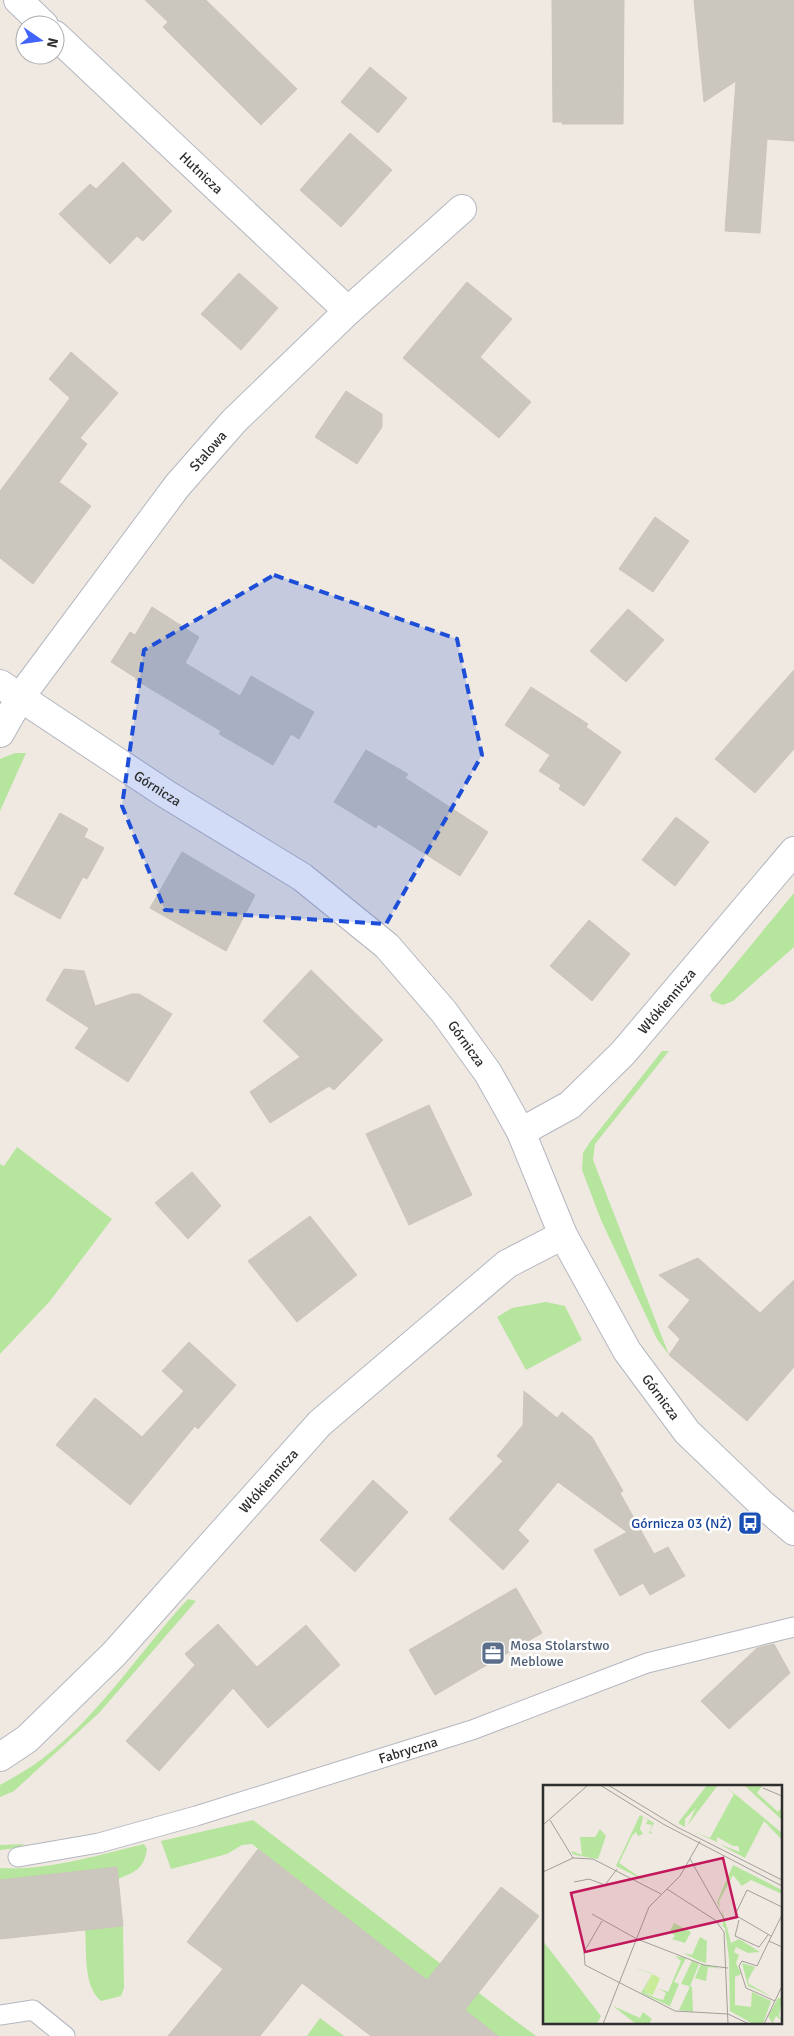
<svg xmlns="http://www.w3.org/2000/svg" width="794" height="2036" viewBox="0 0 794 2036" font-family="Signika,sans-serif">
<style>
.green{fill:#b6e59e}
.building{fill:#cbc7bf;stroke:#cbc5ba}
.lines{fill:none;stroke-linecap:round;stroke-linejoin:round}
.service-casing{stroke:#b4b7c1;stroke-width:21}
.minor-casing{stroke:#b4b7c1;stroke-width:30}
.service{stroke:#fff;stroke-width:19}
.minor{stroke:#fff;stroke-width:28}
.marked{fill:#1d4ed8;fill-opacity:0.2;stroke:#1d4ed8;stroke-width:4;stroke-dasharray:10 6;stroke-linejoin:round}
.labels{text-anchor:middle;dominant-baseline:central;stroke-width:5;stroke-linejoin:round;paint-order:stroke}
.street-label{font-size:14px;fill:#2e2e2e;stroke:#fff}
.transit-label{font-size:14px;fill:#164399;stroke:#fff;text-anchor:end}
.service-label{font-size:14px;fill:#4e5e75;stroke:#fff;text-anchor:start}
.inset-road{fill:none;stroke:#a29e99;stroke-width:1}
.view{fill:#c2185b;fill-opacity:0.15;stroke:#c2185b;stroke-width:2.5}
.inset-edge{fill:none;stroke:#2e2e2e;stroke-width:2.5}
</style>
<rect width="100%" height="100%" fill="#efe9e1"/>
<g class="green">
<polygon points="15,753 26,753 0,811 0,759"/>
<polygon points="794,893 794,947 733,1001 723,1005 712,1001 710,995"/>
<polygon points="662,1051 669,1051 595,1144 593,1160 669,1355 657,1339 601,1220 582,1170 583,1153 590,1142"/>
<polygon points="17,1147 112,1219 50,1301 0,1354 0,1164 4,1166"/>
<polygon points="546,1302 565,1306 582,1340 526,1370 497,1317 512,1308"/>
<path d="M188 1599 196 1601 99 1713 14 1791 0 1797V1785C14 1777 29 1769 42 1759 100 1715 139 1652 188 1599Z"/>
<polygon points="253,1820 509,2016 536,2036 498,2036 252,1844 242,1845 227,1854 171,1869 161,1841"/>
<polygon points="25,1844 16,1848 0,1850 0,1845"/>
<path d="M144 1844 147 1849C144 1869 135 1872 118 1879L116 1868 0 1880V1868C47 1871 99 1855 144 1844Z"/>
<path d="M123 1926 124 1988 121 1996 101 2001C83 1986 87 1952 85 1930Z"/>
<polygon points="320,2018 344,2036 307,2036"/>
</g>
<g class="building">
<polygon points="145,0 206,0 297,89 261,125 163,27 168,22"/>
<polygon points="552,0 624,0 623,124 562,124 563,122 553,122"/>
<polygon points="694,0 794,0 794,141 767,139 760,233 725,231 736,81 704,102"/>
<polygon points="370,67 407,98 378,133 341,102"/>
<polygon points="350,133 392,170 341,227 300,190"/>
<polygon points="123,162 172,211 143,241 137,236 110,264 59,214 90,184 96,189"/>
<polygon points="239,273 278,308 241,350 201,314"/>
<polygon points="467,282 512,319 480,357 531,402 499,438 403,358"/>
<polygon points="71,352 118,393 80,438 87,444 59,482 91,506 33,584 0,558 0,491 70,398 49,379"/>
<polygon points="346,391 382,414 382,427 357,464 315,437"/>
<polygon points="655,517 689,541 653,592 619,569"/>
<polygon points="152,607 199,637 185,663 240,696 251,676 314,712 299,739 291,734 273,765 219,734 221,731 136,680 136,678 111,662 130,632 135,635"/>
<polygon points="628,609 664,640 626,682 590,651"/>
<polygon points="794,670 794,749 755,793 715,759"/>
<polygon points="531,687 588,724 586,727 621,752 584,806 559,789 561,785 539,771 550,755 505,725"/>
<polygon points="366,750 408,774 405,778 488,832 460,876 378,824 376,828 334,802"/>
<polygon points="60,813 88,829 84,837 104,848 87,879 83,877 60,919 14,894"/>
<polygon points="676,817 709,842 675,886 642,860"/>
<polygon points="182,852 255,895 226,951 150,908"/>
<polygon points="589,920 630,954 592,1001 550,966"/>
<polygon points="64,969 84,971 95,1006 132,994 139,994 172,1014 128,1082 75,1048 89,1028 46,1000"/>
<polygon points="311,970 383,1040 334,1090 329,1086 270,1123 250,1092 300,1057 263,1021"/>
<polygon points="429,1105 472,1195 409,1225 366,1134"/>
<polygon points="192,1172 221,1206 188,1239 155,1203"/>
<polygon points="310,1216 357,1275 297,1322 248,1261"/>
<polygon points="698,1258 760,1313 794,1280 794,1367 747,1421 669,1355 680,1339 668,1327 690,1300 659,1275"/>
<polygon points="189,1342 236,1385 198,1429 195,1426 130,1505 56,1445 95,1398 142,1437 184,1391 162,1371"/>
<polygon points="524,1391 557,1418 562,1412 592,1437 623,1491 620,1493 654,1554 668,1547 685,1576 650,1595 643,1583 620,1596 594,1550 627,1532 558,1482 518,1530 529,1541 503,1570 449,1519 503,1461 497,1456 523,1425"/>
<polygon points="373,1480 408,1512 355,1572 320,1540"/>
<polygon points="516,1588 542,1633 435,1695 409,1650"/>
<polygon points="218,1624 257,1667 306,1625 340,1665 268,1728 233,1688 159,1771 126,1741 195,1665 185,1654"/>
<polygon points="774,1644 790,1673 729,1729 701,1701 757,1648"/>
<polygon points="258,1849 427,1980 501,1887 539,1916 465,2010 498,2036 371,2036 302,1983 260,2036 168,2036 223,1969 187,1942"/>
<polygon points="117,1867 123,1926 0,1939 0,1880"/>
</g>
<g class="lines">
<g class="service-casing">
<g id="service">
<path id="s1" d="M18 1857 99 1843 196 1816 472 1730 647 1663 794 1627"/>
<polyline points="0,2015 33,2010 65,2036"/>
</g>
</g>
<g class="minor-casing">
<g id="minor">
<polyline points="18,0 44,25"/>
<path id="s2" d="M55 35 348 311"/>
<path id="s3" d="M0 684 166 794 302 877 387 946 444 1012 488 1073 521 1132 563 1235 627 1351 687 1432 762 1504 794 1531"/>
<path id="s4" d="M0 733 21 696 177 486 234 421 348 311 462 209"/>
<path id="s5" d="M521 1132 570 1105 623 1053 794 851"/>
<path id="s6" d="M0 1757 27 1739 114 1654 320 1423 507 1264 563 1235"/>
</g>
</g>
<use href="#service" class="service"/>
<use href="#minor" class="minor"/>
</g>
<path class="marked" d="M274 575 457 639 482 755 386 924 165 910 122 806 144 650Z"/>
<defs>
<g id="bus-square" transform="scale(1.25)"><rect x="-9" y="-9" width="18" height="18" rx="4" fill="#1a4fb4" stroke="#fff"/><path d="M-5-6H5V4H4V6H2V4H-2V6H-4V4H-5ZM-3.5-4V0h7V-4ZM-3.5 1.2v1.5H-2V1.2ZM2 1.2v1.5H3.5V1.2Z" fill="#fff"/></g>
<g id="office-square" transform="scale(1.25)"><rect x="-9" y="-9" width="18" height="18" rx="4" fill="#5c6f8a" stroke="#fff"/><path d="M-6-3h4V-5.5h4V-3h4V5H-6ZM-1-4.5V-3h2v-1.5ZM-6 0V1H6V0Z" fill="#fff"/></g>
</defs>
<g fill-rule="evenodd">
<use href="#bus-square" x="750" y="1523"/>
<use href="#office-square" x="493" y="1653"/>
</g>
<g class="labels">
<g class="street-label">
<text stroke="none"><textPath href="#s2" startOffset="201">Hutnicza</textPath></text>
<text stroke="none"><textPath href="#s4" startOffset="351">Stalowa</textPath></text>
<text stroke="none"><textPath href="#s3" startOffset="189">Górnicza</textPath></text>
<text stroke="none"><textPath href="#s5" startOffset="198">Włókiennicza</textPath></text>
<text stroke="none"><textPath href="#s3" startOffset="594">Górnicza</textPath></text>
<text stroke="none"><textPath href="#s3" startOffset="999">Górnicza</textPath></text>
<text stroke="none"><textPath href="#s6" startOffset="386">Włókiennicza</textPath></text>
<text stroke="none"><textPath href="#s1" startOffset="405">Fabryczna</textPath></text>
</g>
<g class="transit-label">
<text x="732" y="1523">Górnicza 03 (NŻ)</text>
</g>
<g class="service-label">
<text x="510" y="1645">Mosa Stolarstwo<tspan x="510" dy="16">Meblowe</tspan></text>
</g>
</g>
<g transform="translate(543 1785)">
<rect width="239" height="239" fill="#efe9e1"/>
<path d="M164 0H175L144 41 153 23 142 34V42L135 38ZM181 0 239 48V55L221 36 202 73 176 59 197 67 195 61H190L174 52V57L149 46 167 53 191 9ZM201 0H220L214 8 235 27 239 22V35ZM97 30 111 38 107 46 110 49 106 48 109 40 103 39 105 35 100 32 97 44 100 49 95 51 93 47 89 51 76 78 104 97 73 81ZM57 44 63 51 55 74 32 70 29 68V66L39 70 37 52H52ZM190 80 239 105V109L208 95 199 101 190 90 176 116 177 123 174 117ZM179 124 188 158 196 154 217 167 205 168 193 162 191 167 196 170 193 178 198 189 192 192V220L208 222 209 207 228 216 220 239H210L187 226 186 174 182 143 158 125 180 141ZM131 138 148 147 142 158 129 154 132 151 127 146ZM157 152 164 156 163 178 170 180 156 176 140 168 149 170ZM0 156 58 231 54 239H0ZM132 171 143 173 131 197 136 199 127 221 133 224 98 208 109 189 87 181 108 188 109 189 101 205 110 210 100 207 126 219 110 212 120 215 123 208 115 203 125 207 138 176ZM144 173 156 179 147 201 149 202 150 227 136 225 146 204V201L138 199 149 176ZM199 178 212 182 205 195 206 199 229 212 205 201ZM158 179 181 184 165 182 163 196 152 193ZM235 213H239L236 231 239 236 233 231 230 237 233 239H230L225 231ZM70 221 97 233 100 227 109 234 106 239H93Z" fill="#b6e59e"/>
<path d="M109 189 117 193 110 210 101 206Z" fill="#c9ec9a"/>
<path class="inset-road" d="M57 0 120 39 239 101M65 0 134 42 239 95M220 3 239 11M7 35 30 73M0 40 45 0M147 74 181 134M0 87 30 73 50 74 118 109M31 97 46 94 62 100 74 84M124 104 172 135 181 147 185 239M49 129 94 154 161 180 185 183M239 130 226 156 239 162M196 135 192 151 216 162 225 150M59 136 41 167 42 180 132 226 185 229 206 239M228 151 192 130 204 105 239 122M226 156 214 181 199 176 196 181 203 203 232 216M60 239 106 122 137 91 157 56M221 239 239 201"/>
<path class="view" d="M180 73 194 132 42 167 28 108Z"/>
<rect width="239" height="239" class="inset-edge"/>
</g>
<g transform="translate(40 40) rotate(103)"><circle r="24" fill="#ffffff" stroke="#ababab"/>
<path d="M0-4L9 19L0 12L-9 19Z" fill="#4264fb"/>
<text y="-8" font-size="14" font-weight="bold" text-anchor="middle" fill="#2e2e2e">N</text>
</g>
</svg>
